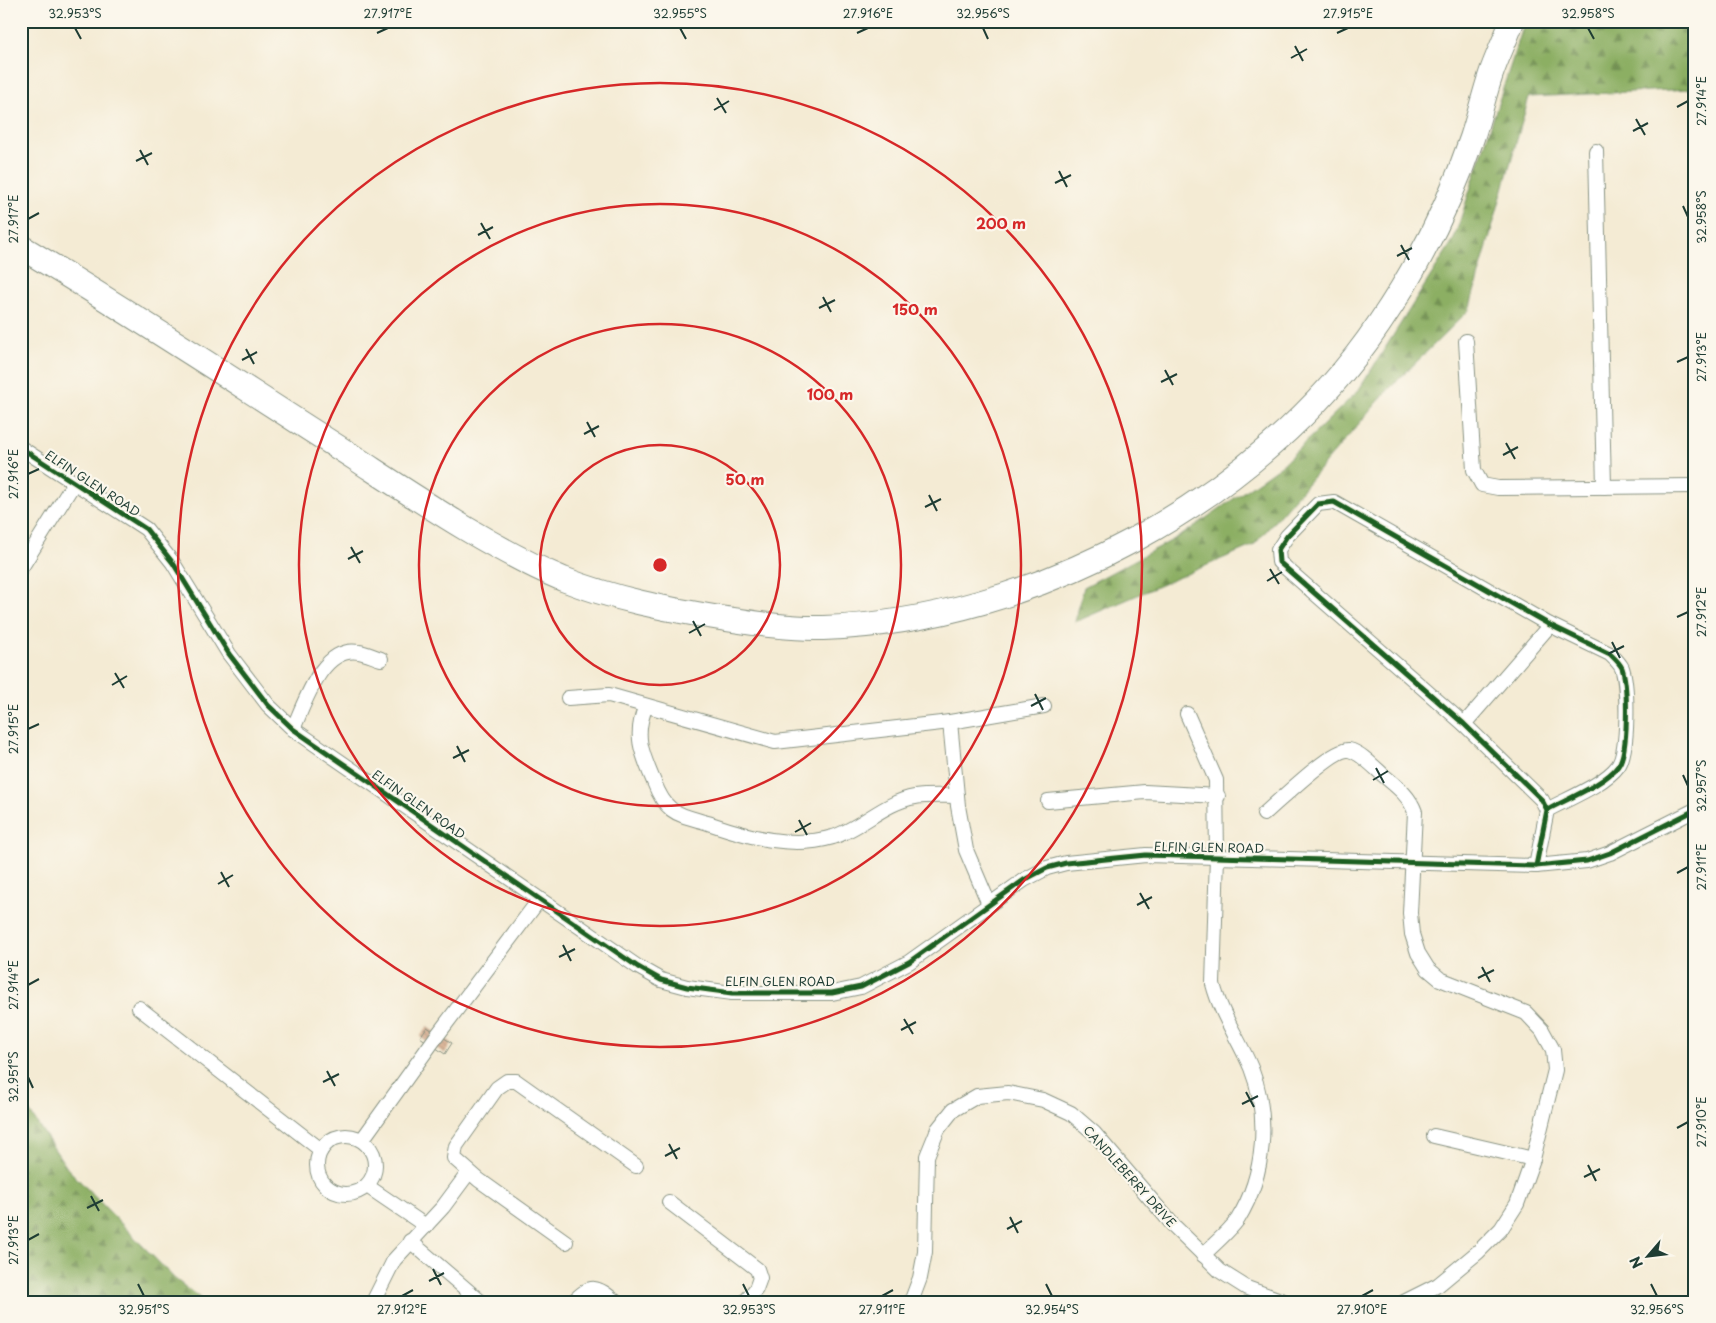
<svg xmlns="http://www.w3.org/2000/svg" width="1716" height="1323" viewBox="0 0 1716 1323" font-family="'Playpen Sans',sans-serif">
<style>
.forest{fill:url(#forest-firs);stroke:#56764c}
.building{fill:url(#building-back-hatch)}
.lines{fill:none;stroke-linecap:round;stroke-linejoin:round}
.street-casing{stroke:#8a9484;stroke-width:16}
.highway-casing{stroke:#8a9484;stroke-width:26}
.street{stroke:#fff;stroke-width:14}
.highway{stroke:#fff;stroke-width:24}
.cycleway-casing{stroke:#fbf7ec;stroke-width:8}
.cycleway{stroke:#1b5e20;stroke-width:5}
.ticks{fill:none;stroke:#1f3d34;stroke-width:2}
.ring{fill:none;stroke:#d62828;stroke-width:2.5}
.labels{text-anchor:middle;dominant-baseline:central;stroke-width:4.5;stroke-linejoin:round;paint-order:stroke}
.street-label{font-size:12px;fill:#1f3d34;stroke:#fbf7ec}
.centre{fill:#d62828;stroke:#fbf7ec;stroke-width:2.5}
.ring-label{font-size:15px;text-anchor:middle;font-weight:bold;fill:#d62828;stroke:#fbf7ec;stroke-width:4.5;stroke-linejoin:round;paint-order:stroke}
.neatline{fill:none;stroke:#1f3d34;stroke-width:2}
.ticks-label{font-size:12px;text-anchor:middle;fill:#1f3d34}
</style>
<defs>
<pattern id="forest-firs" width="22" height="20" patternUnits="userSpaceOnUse" patternTransform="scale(1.25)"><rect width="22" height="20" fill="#8caf63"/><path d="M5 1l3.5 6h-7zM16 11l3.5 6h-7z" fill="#729052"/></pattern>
<pattern id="building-back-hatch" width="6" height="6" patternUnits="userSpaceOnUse" patternTransform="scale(1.25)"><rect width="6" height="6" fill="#dab396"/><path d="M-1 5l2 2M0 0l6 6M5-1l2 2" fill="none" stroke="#b0937b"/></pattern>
</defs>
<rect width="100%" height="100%" fill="#fbf7ec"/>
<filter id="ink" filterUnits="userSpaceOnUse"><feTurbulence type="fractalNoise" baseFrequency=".02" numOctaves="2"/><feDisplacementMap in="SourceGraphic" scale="10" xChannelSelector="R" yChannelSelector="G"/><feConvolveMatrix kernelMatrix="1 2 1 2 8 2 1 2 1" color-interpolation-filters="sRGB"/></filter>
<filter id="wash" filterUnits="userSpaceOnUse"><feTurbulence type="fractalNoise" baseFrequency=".0096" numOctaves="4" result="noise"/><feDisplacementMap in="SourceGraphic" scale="20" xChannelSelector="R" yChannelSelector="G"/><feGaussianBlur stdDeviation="1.12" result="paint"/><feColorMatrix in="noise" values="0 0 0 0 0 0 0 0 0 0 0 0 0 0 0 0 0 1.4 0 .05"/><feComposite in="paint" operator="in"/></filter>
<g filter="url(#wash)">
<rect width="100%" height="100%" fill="#f4ebd4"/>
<g class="forest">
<polygon points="1525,21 1690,21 1691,89 1529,97 1469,310 1389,389 1254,545 1075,622 1084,587 1182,535 1283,464 1358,391 1454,239"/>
<polygon points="21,1099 67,1168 175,1279 205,1302 21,1302"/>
</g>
<g id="blocks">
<polygon class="building" points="427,1027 452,1043 445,1054 420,1037"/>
</g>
</g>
<g filter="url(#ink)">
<use href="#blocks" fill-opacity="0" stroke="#8a9484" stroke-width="1"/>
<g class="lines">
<g class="street-casing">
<g id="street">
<polyline points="1596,151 1604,487"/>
<polyline points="1466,341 1474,470 1482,485 1498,488 1695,486"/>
<polyline points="21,448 146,529 173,563 229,654 268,705 293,729 638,967 661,980 687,987 732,993 832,993 861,987 909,962 1024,880 1047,868 1066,863 1146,855 1536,866 1587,861 1610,853 1695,810"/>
<polyline points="21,568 74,483"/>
<polyline points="568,698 609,695 775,742 950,722 1044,706"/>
<path d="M646 706C633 735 642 754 654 782 667 816 679 814 711 824 749 837 792 849 833 837 861 828 885 802 915 797 928 795 943 796 957 796"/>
<path d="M1187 714 1216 780 1217 856 1213 984C1221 1015 1239 1039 1251 1068 1270 1116 1265 1175 1238 1219 1229 1232 1214 1244 1203 1255"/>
<polyline points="950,722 958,806 966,850 989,904"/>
<polyline points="1464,724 1550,625"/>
<path d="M293 729C305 703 322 645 359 652 366 653 374 657 381 659"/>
<polyline points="1048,801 1145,792 1218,796"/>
<path d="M1264 814C1278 802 1333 748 1349 750 1360 752 1374 767 1383 775 1396 786 1409 795 1415 812L1410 913 1412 934 1418 953 1428 969 1440 979 1526 1013 1542 1030 1553 1050 1555 1070 1533 1159 1517 1204 1501 1229 1478 1252 1438 1285 1404 1302"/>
<path d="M1536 866 1547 810 1542 800 1464 724 1279 562 1278 550 1287 536 1318 504 1334 502 1550 625 1610 654C1614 658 1619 662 1622 668 1628 685 1629 752 1618 766 1605 784 1567 799 1547 810"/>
<polyline points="139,1008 321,1150"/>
<circle cx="346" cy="1165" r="29"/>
<polyline points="1434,1136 1533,1159"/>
<polyline points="362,1140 436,1037 539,900"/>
<polyline points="367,1186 426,1226"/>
<polyline points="669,1202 757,1269 760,1278 756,1289 745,1302"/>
<polyline points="410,1241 481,1302"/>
<polyline points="566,1242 479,1180 454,1158 456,1146 497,1088 507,1081 516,1081 636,1166"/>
<polyline points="373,1302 394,1260 443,1207 469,1172"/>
<path d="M573 1302C592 1283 596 1286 616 1302"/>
<polyline points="911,1302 920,1278 925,1252 927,1156 938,1129 953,1110 977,1096 1008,1093 1043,1100 1071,1113 1094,1133 1173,1225 1220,1271 1247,1288 1286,1302"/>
</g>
</g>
<g class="highway-casing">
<path id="highway" d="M21 247C135 315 246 389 358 460 421 501 494 550 563 579 614 599 666 609 720 618 753 623 789 629 823 628 1033 621 1261 499 1379 324 1418 267 1450 203 1472 138 1479 117 1484 95 1491 74 1497 56 1506 39 1512 21"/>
</g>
<use href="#street" class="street"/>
<use href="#highway" class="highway"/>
<g class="cycleway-casing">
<g id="cycleway">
<polyline points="21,448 146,529 173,563 229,654 268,705 293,729 638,967 661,980 687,987 732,993 832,993 861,987 909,962 1024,880 1047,868 1066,863 1146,855 1536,866 1587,861 1610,853 1695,810"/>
<path d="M1536 866 1547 810 1542 800 1464 724 1279 562 1278 550 1287 536 1318 504 1334 502 1550 625 1610 654C1614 658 1619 662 1622 668 1628 685 1629 752 1618 766 1605 784 1567 799 1547 810"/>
</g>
</g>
<use href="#cycleway" class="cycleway"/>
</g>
</g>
<path class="ticks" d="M75 28 81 39M680 28 686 39M983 28 988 39M1588 28 1594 39M377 33 388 28M857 33 868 28M1337 33 1348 28M1295 46 1303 61M1291 58 1307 49M717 98 726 113M1677 107 1688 101M714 110 729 101M1636 119 1645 135M1633 131 1648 123M140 150 148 165M136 161 152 153M1059 171 1067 187M1055 183 1071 175M1683 206 1688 217M28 219 39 213M481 223 490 239M478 235 493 227M1401 245 1409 260M1397 256 1412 248M823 297 831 312M819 308 835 300M246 349 254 364M242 360 257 352M1677 362 1688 357M1165 370 1173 385M1161 382 1177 374M587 422 595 437M584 434 599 426M1506 443 1515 459M1503 455 1518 447M28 474 39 469M929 495 937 511M925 507 941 499M351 547 360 563M348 559 363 551M1270 569 1279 584M1267 581 1282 572M1677 617 1688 612M693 621 701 636M689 633 705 624M1612 642 1620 658M1608 654 1624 646M115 673 124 688M112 685 127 676M1035 694 1043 710M1031 706 1046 698M28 729 39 724M457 746 465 762M453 758 469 750M1376 768 1384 783M1683 775 1688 786M1373 780 1388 771M799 820 807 835M795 832 811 823M221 872 229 887M1677 873 1688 867M218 884 233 875M1140 893 1149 909M1137 905 1152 897M563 945 571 961M559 957 575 949M1482 967 1490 982M1478 978 1494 970M28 985 39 979M904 1019 913 1034M901 1030 916 1022M327 1071 335 1086M28 1077 33 1088M323 1082 339 1074M1246 1092 1254 1107M1242 1104 1258 1096M1677 1128 1688 1122M669 1144 677 1159M665 1156 680 1148M1588 1165 1596 1181M1584 1177 1600 1169M91 1196 99 1211M87 1208 103 1200M1010 1217 1018 1233M1007 1229 1022 1221M28 1240 39 1234M433 1269 441 1285M429 1281 444 1273M138 1284 144 1296M743 1284 749 1296M1046 1284 1052 1296M1651 1284 1657 1296M402 1296 413 1290M882 1296 893 1290M1362 1296 1373 1290"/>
<g class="ring">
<circle cx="660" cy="565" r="120"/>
<circle cx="660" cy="565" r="241"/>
<circle cx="660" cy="565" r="361"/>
<circle cx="660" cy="565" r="482"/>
</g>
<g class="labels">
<g class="street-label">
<text transform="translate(93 483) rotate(33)">ELFIN GLEN ROAD</text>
<text transform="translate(419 804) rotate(35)">ELFIN GLEN ROAD</text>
<text transform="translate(1209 847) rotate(1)">ELFIN GLEN ROAD</text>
<text x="780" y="981">ELFIN GLEN ROAD</text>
<text transform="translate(1130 1176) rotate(48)">CANDLEBERRY DRIVE</text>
</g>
</g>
<circle cx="660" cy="565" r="8" class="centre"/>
<g class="ring-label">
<text x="1001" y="229">200 m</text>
<text x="915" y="315">150 m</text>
<text x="830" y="400">100 m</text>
<text x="745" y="485">50 m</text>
</g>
<rect width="1716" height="1323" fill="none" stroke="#fbf7ec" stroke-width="55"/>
<g transform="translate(1648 1256) rotate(242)" stroke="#fbf7ec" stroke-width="4" paint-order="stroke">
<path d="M0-4L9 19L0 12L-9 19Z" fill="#1f3d34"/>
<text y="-8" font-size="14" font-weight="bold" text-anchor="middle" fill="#1f3d34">N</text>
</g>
<rect x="28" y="28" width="1660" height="1268" class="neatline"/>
<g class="ticks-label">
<text x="75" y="18">32.953°S</text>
<text x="388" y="18">27.917°E</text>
<text x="680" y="18">32.955°S</text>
<text x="868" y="18">27.916°E</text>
<text x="983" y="18">32.956°S</text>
<text x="1348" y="18">27.915°E</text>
<text x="1588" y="18">32.958°S</text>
<text transform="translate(1702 101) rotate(-90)" y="4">27.914°E</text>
<text transform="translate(1702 217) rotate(-90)" y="4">32.958°S</text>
<text transform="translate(14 219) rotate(-90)" y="4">27.917°E</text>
<text transform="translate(1702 357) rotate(-90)" y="4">27.913°E</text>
<text transform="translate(14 474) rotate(-90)" y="4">27.916°E</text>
<text transform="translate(1702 612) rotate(-90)" y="4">27.912°E</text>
<text transform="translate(14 729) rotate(-90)" y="4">27.915°E</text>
<text transform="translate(1702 786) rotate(-90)" y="4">32.957°S</text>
<text transform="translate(1702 867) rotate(-90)" y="4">27.911°E</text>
<text transform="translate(14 985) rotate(-90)" y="4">27.914°E</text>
<text transform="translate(14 1077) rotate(-90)" y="4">32.951°S</text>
<text transform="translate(1702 1122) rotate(-90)" y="4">27.910°E</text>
<text transform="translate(14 1240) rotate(-90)" y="4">27.913°E</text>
<text x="144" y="1314">32.951°S</text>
<text x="402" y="1314">27.912°E</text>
<text x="749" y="1314">32.953°S</text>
<text x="882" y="1314">27.911°E</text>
<text x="1052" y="1314">32.954°S</text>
<text x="1362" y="1314">27.910°E</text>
<text x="1657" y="1314">32.956°S</text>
</g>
</svg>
